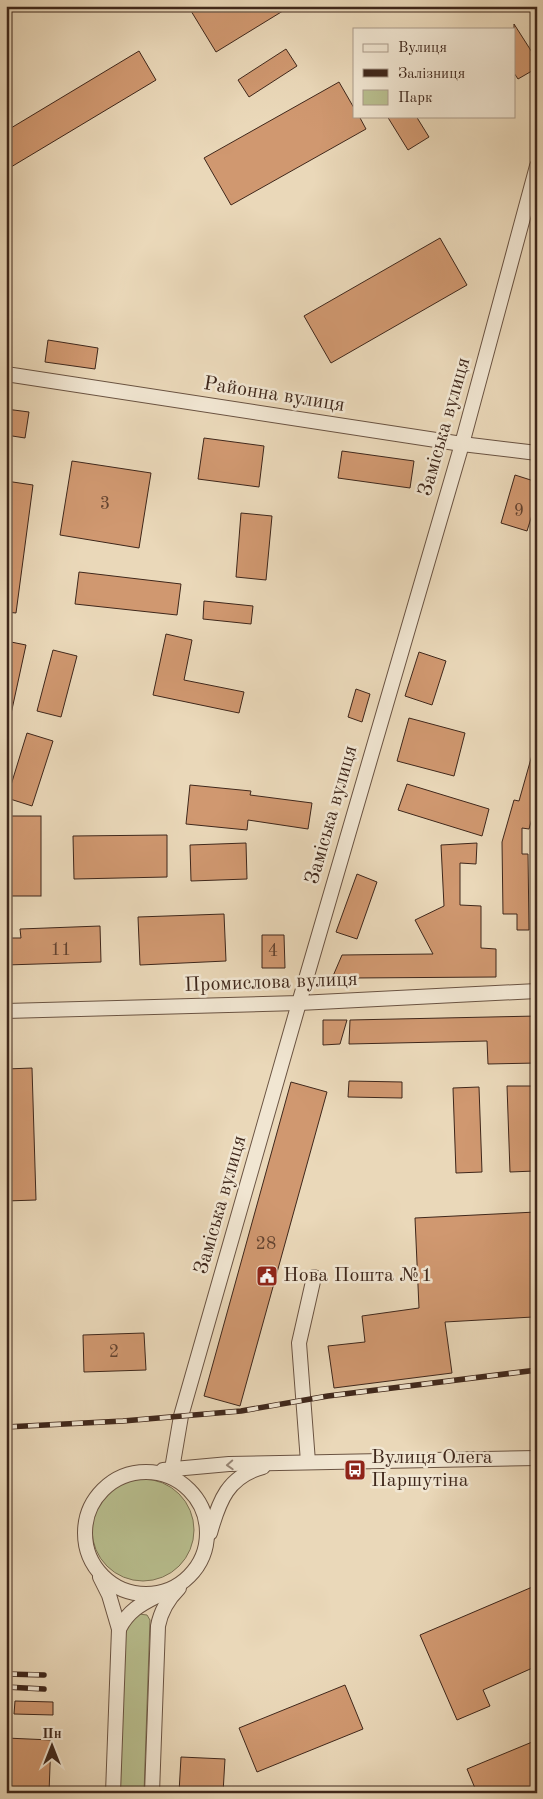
<svg xmlns="http://www.w3.org/2000/svg" width="543" height="1799" viewBox="0 0 543 1799" font-family="'Old Standard TT',serif">
<style>
.green{fill:#b8be8e;stroke:#7c7254}
.building{fill:#d09870;stroke:#3f271b}
.lines{fill:none;stroke-linecap:round;stroke-linejoin:round}
.minor-casing{stroke:#6a5342;stroke-width:16}
.minor{stroke:#f1e6d2;stroke-width:14}
.rail-casing{stroke:#3f271b;stroke-width:5.5}
.rail{stroke:#f1e6d2;stroke-width:4;stroke-dasharray:11;stroke-linecap:butt}
.oneway{stroke:#988676}
.labels{text-anchor:middle;dominant-baseline:central;stroke-width:5;stroke-linejoin:round;paint-order:stroke}
.number-label{font-size:18px;fill:#634330}
.street-label{font-size:20px;fill:#3f271b;stroke:#f1e6d2}
.poi-label{font-size:20px;fill:#3f271b;stroke:#f1e6d2;text-anchor:start}
</style>
<rect width="100%" height="100%" fill="#ead8b9"/>
<filter id="stains"><feTurbulence type="fractalNoise" baseFrequency=".004" numOctaves="4"/><feColorMatrix values="0 0 0 0 .2 0 0 0 0 .09 0 0 0 0 .02 0 0 0 .5 -.17"/></filter>
<radialGradient id="worn" r=".72"><stop offset=".6" stop-color="#630" stop-opacity="0"/><stop offset="1" stop-color="#630" stop-opacity=".3"/></radialGradient>
<g class="green">
<circle cx="143" cy="1530" r="51"/>
<polygon points="139,1614 147,1615 150,1620 144,1793 120,1793 125,1627"/>
</g>
<g class="building">
<polygon points="188,6 291,6 216,52"/>
<polygon points="514,24 537,60 537,68 518,79 514,73"/>
<polygon points="286,49 297,66 249,97 238,80"/>
<polygon points="139,51 156,80 6,170 6,131"/>
<polygon points="339,82 354,108 354,116 359,116 366,129 231,205 204,158"/>
<polygon points="387,116 416,116 429,137 408,150"/>
<polygon points="440,238 467,285 331,363 304,316"/>
<polygon points="48,340 98,348 95,369 45,362"/>
<polygon points="6,409 29,412 25,438 6,435"/>
<polygon points="204,438 264,446 259,487 198,479"/>
<polygon points="342,451 414,461 410,488 338,478"/>
<polygon points="72,461 151,473 139,548 60,535"/>
<polygon points="515,475 537,482 537,499 527,531 501,523"/>
<polygon points="6,481 33,485 16,613 6,612"/>
<polygon points="241,513 272,516 266,580 236,577"/>
<polygon points="79,572 181,584 177,615 75,604"/>
<polygon points="204,601 253,606 251,624 203,619"/>
<polygon points="166,634 192,640 184,680 244,692 239,713 153,695"/>
<polygon points="6,641 26,645 11,714 6,713"/>
<polygon points="53,650 77,656 61,717 37,711"/>
<polygon points="419,652 446,661 432,705 405,696"/>
<polygon points="356,689 370,694 362,722 348,717"/>
<polygon points="409,718 465,733 454,776 397,761"/>
<polygon points="27,733 53,741 32,806 7,798"/>
<polygon points="534,748 537,748 537,801 529,829 522,828 522,854 528,854 529,930 517,930 517,914 503,914 502,842 514,800 519,801"/>
<polygon points="407,784 489,809 482,836 398,810"/>
<polygon points="190,785 251,791 250,795 312,803 308,829 248,820 247,830 186,824"/>
<rect x="6" y="816" width="35" height="80"/>
<polygon points="167,835 167,877 74,879 73,836"/>
<polygon points="246,843 247,879 191,881 190,845"/>
<polygon points="477,843 476,864 460,863 460,905 481,906 481,948 496,949 496,977 353,978 350,983 333,976 342,955 433,954 415,920 444,906 441,845"/>
<polygon points="357,874 377,882 357,939 336,932"/>
<polygon points="224,914 226,961 140,965 138,917"/>
<polygon points="100,926 101,962 6,965 6,938 21,938 20,929"/>
<polygon points="262,935 284,935 285,968 262,968"/>
<polygon points="537,1016 537,1063 488,1064 487,1041 349,1044 350,1020"/>
<polygon points="323,1020 347,1020 340,1044 323,1045"/>
<polygon points="32,1068 36,1200 6,1201 6,1069"/>
<polygon points="349,1081 402,1082 402,1098 348,1097"/>
<polygon points="291,1082 327,1092 240,1406 204,1396"/>
<polygon points="507,1086 533,1086 535,1171 510,1172"/>
<polygon points="479,1087 482,1172 456,1173 453,1088"/>
<polygon points="536,1212 533,1317 445,1322 452,1373 334,1388 328,1346 365,1342 362,1316 419,1308 415,1218"/>
<polygon points="144,1333 146,1370 84,1372 83,1335"/>
<polygon points="537,1585 537,1666 483,1690 490,1706 457,1720 420,1635"/>
<polygon points="345,1685 363,1729 257,1772 239,1728"/>
<polygon points="15,1701 53,1702 53,1715 14,1714"/>
<polygon points="6,1738 51,1740 49,1793 6,1793"/>
<polygon points="537,1740 537,1793 477,1793 467,1769"/>
<polygon points="181,1757 225,1759 223,1793 179,1793"/>
</g>
<g class="lines">
<g class="minor-casing">
<g id="minor">
<polyline points="6,374 462,444 537,453"/>
<polyline points="6,1011 299,1003 537,991"/>
<polyline points="308,1462 299,1343 314,1277"/>
<polyline points="163,1470 229,1464 537,1458"/>
<circle cx="146" cy="1533" r="61"/>
<polyline points="174,1477 172,1469 181,1416 299,1003 462,444 537,166"/>
<path d="M210 1533C219 1501 228 1476 263 1467"/>
<polyline points="100,1577 109,1595 119,1629 113,1793"/>
<path d="M119 1629C128 1611 141 1604 157 1596"/>
<path d="M152 1793 158 1626C161 1610 168 1599 179 1588"/>
</g>
</g>
<use href="#minor" class="minor"/>
<g class="rail-casing">
<g id="rail">
<polyline points="6,1427 123,1421 241,1411 328,1396 537,1370"/>
<polyline points="6,1674 44,1675"/>
<polyline points="6,1687 44,1689"/>
</g>
</g>
<use href="#rail" class="rail"/>
</g>
<defs><path id="oneway-chevron" d="M-2-3.5L2.5 0L-2 3.5" fill="none" stroke-width="1.6" stroke-linecap="round" stroke-linejoin="round" transform="scale(1.25)"/></defs>
<use class="oneway" href="#oneway-chevron" transform="translate(230 1465) rotate(177)"/>
<defs>
<g id="civic-square" transform="scale(1.125)"><rect x="-9" y="-9" width="18" height="18" rx="4" fill="#8f2418" stroke="#f1e6d2"/><path d="M-.6-6.5H3V-4.5H.6V-3L4-1V1h2V6H-6V1h2V-1L-.6-3ZM-1.2 2.5V6h2.4V2.5Z" fill="#fff"/></g>
<g id="bus-square" transform="scale(1.125)"><rect x="-9" y="-9" width="18" height="18" rx="4" fill="#8f2418" stroke="#f1e6d2"/><path d="M-5-6H5V4H4V6H2V4H-2V6H-4V4H-5ZM-3.5-4V0h7V-4ZM-3.5 1.2v1.5H-2V1.2ZM2 1.2v1.5H3.5V1.2Z" fill="#fff"/></g>
</defs>
<g fill-rule="evenodd">
<use href="#civic-square" x="267" y="1276"/>
<use href="#bus-square" x="355" y="1470"/>
</g>
<g class="labels">
<g class="number-label">
<text x="105" y="504">3</text>
<text x="519" y="511">9</text>
<text x="61" y="950">11</text>
<text x="273" y="951">4</text>
<text x="266" y="1244">28</text>
<text x="114" y="1352">2</text>
</g>
<g class="street-label">
<text transform="translate(274 395) rotate(9)">Районна вулиця</text>
<text transform="translate(445 427) rotate(-74)">Заміська вулиця</text>
<text transform="translate(332 815) rotate(-74)">Заміська вулиця</text>
<text transform="translate(271 983) rotate(-2)">Промислова вулиця</text>
<text transform="translate(221 1205) rotate(-74)">Заміська вулиця</text>
</g>
<g class="poi-label">
<text x="283" y="1276">Нова Пошта №1</text>
<text x="371" y="1458">Вулиця Олега<tspan x="371" dy="23">Паршутіна</tspan></text>
</g>
</g>
<rect width="543" height="1799" fill="none" stroke="#ead8b9" stroke-width="25"/>
<rect x="8" y="8" width="528" height="1784" fill="none" stroke="#3f271b" stroke-width="2.5"/>
<rect x="12" y="12" width="518" height="1774" fill="none" stroke="#3f271b"/>
<rect x="353" y="28" width="162" height="90" fill="#f1e6d2" stroke="#aa9a89"/>
<rect x="363" y="44" width="25" height="8" fill="#f1e6d2" stroke="#aa9a89"/>
<text x="398" y="52" font-size="15" fill="#3f271b">Вулиця</text>
<rect x="363" y="69" width="25" height="8" fill="#3f271b" stroke="#aa9a89"/>
<text x="398" y="78" font-size="15" fill="#3f271b">Залізниця</text>
<rect x="363" y="90" width="25" height="15" fill="#b8be8e" stroke="#aa9a89"/>
<text x="398" y="102" font-size="15" fill="#3f271b">Парк</text>
<g transform="translate(52 1746)" stroke="#f1e6d2" stroke-width="4" paint-order="stroke">
<path d="M0-4L9 19L0 12L-9 19Z" fill="#3f271b"/>
<text y="-8" font-size="14" font-weight="bold" text-anchor="middle" fill="#3f271b">Пн</text>
</g>
<rect width="100%" height="100%" filter="url(#stains)"/>
<rect width="100%" height="100%" fill="url(#worn)"/>
</svg>
